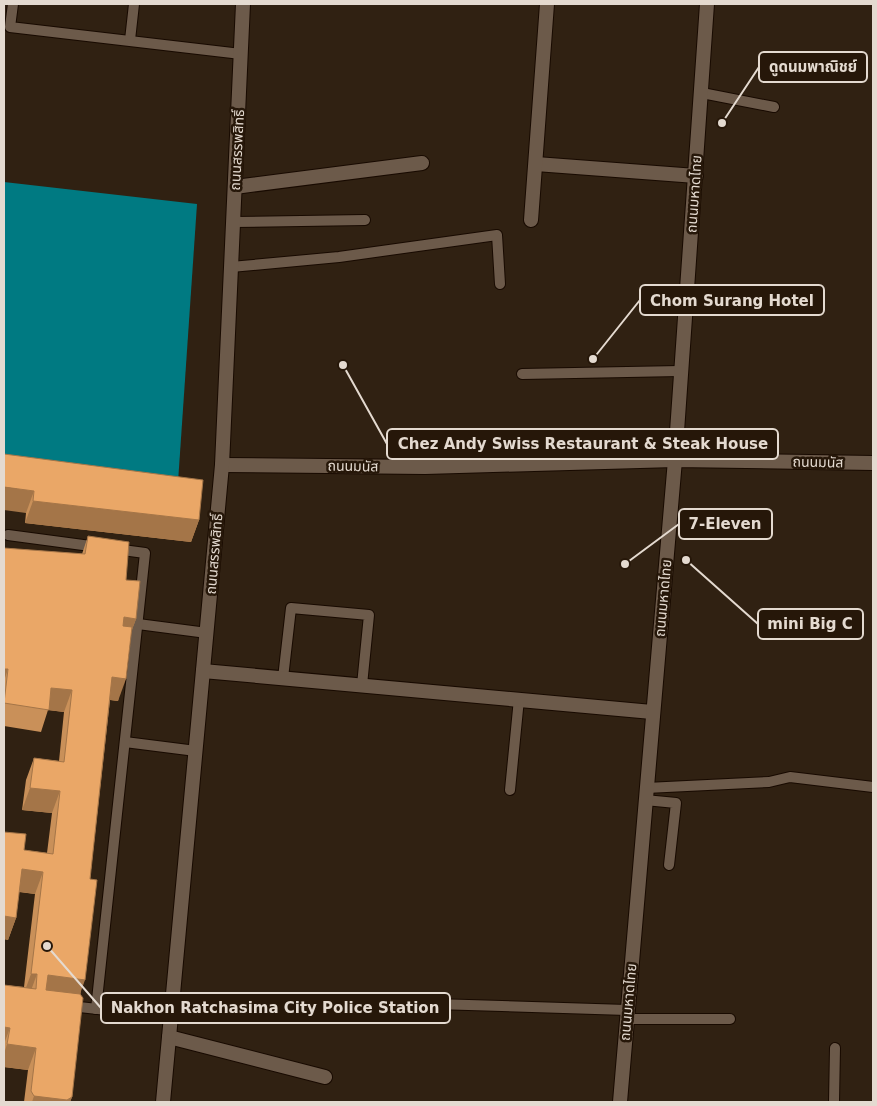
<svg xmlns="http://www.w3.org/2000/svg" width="877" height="1106" viewBox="0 0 877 1106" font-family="'DejaVu Sans','Noto Sans Thai',sans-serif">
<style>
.water{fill:#007a82}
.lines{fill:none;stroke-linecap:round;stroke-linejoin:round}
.service-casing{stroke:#180a00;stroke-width:12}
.minor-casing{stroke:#180a00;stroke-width:16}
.tertiary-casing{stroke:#180a00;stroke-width:16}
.service{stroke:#6c5a4a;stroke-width:10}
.minor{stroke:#6c5a4a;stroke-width:14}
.tertiary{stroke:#6c5a4a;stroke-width:14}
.wall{fill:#c99059}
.shaded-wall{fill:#a47548}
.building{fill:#eaa767;stroke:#a47548}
.labels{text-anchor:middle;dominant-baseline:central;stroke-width:5;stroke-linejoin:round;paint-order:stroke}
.street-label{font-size:14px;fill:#e4dad0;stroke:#261709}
.leader{fill:none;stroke:#e4dad0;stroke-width:2}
.callout-dot{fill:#e4dad0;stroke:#261709;stroke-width:2}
.callout{fill:#261709;stroke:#e4dad0;stroke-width:2}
.callout-label{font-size:15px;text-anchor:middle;font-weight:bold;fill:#e4dad0}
</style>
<rect width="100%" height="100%" fill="#302112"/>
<polygon class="water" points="4,182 197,204 177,497 4,474"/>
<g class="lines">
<g class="service-casing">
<g id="service">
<polyline points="13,4 10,27 241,54"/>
<polyline points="130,40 134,4"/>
<polyline points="702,93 774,107"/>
<polyline points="233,222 365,220"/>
<polyline points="231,267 339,257 497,235 500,284"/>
<polyline points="522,374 680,371"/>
<polyline points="8,535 98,547"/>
<polyline points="138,624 207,633"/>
<polyline points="283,678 291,608 369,615 362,685"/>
<polyline points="125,742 196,751"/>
<polyline points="646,788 769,782 790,777 873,787"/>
<polyline points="510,790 519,699"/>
<polyline points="645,800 676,803 669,865"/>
<polyline points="435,1004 627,1010"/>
<polyline points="70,1006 171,1017"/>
<polyline points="96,1009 145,553 115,549"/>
<polyline points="627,1019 730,1019"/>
<polyline points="834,1102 835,1048"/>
</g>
</g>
<g class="minor-casing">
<g id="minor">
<polyline points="536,164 696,176"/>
<polyline points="235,187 422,163"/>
<polyline points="531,220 547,4"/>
<polyline points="203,671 652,712"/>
<polyline points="169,1037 325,1077"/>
</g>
</g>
<g class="tertiary-casing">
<g id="tertiary">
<polyline points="222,465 425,467 675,460 873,463"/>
<polyline points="163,1102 222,465 243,4"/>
<polyline points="620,1102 675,460 707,4"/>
</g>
</g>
<use href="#service" class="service"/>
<use href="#minor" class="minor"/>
<use href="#tertiary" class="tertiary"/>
</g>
<g class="wall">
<polygon points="4,454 199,520 191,542 25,523 26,513"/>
<polygon points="88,536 126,580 136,619 132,629 118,701 110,700 90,879 72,1097 70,1102 24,1102 28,1070 4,1067 4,985 24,987 35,894 19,892 16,918 8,940 4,939 4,832 24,850 47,853 52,813 22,810 26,780 34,758 59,761 64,712 48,710 41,732 4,726 4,548 82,554"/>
</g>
<g class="shaded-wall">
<polygon points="4,487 34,491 26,513 4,510"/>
<polygon points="33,501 199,520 191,542 25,523"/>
<polygon points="124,617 136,619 128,641 116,639"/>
<polygon points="4,669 8,669 4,681"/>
<polygon points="112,677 126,679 118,701 104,699"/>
<polygon points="51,688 72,690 64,712 48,710"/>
<polygon points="30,788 60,791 52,813 22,810"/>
<polygon points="22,869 43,872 35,894 14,891"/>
<polygon points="4,916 16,918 8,940 4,939"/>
<polygon points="31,974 37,974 29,996 23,996"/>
<polygon points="48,975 85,980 77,1002 40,997"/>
<polygon points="4,1027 10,1028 4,1044"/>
<polygon points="7,1044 36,1048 28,1070 4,1067 4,1054"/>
<polygon points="34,1096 72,1097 70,1102 32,1102"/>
</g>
<g class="building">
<polygon points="4,454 203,480 199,520 33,501 34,491 4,487"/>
<polygon points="88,536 129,542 126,580 140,581 136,619 124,617 123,626 132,627 126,679 112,677 90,879 97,880 85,980 48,975 46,990 80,994 83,998 72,1097 67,1100 34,1096 31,1091 36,1048 7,1044 10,1028 4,1027 4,985 36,989 37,974 31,974 43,872 22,869 16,918 4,916 4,832 26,834 24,850 53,854 60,791 30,788 34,758 64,762 72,690 51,688 49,710 4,703 8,669 4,669 4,548 85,554"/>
</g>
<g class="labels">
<g class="street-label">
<text transform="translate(237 150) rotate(-87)">ถนนสรรพสิทธิ์</text>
<text transform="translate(694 194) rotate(-86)">ถนนมหาดไทย</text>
<text transform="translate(818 462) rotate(1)">ถนนมนัส</text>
<text transform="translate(353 466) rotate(1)">ถนนมนัส</text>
<text transform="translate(214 554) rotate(-85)">ถนนสรรพสิทธิ์</text>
<text transform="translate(663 598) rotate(-85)">ถนนมหาดไทย</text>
<text transform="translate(628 1002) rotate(-85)">ถนนมหาดไทย</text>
</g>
</g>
<path class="leader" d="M722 123L759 67M593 359L640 300M343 365L387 444M625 564L679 524M686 560L758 624M47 946L101 1008"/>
<g class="callout-dot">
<circle cx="722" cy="123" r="5"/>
<circle cx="593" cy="359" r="5"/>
<circle cx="343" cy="365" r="5"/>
<circle cx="625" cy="564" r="5"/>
<circle cx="686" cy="560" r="5"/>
<circle cx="47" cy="946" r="5"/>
</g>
<g class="callout">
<rect x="759" y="52" width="108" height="30" rx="5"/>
<rect x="640" y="285" width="184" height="30" rx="5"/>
<rect x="387" y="429" width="391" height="30" rx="5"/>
<rect x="679" y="509" width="93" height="30" rx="5"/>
<rect x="758" y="609" width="105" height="30" rx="5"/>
<rect x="101" y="993" width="349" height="30" rx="5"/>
</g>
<g class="callout-label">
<text x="813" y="72">ดูดนมพาณิชย์</text>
<text x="732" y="306">Chom Surang Hotel</text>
<text x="583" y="449">Chez Andy Swiss Restaurant &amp; Steak House</text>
<text x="725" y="529">7-Eleven</text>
<text x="810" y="629">mini Big C</text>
<text x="275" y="1013">Nakhon Ratchasima City Police Station</text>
</g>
<rect width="877" height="1106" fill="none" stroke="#e4dad0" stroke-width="10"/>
</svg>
